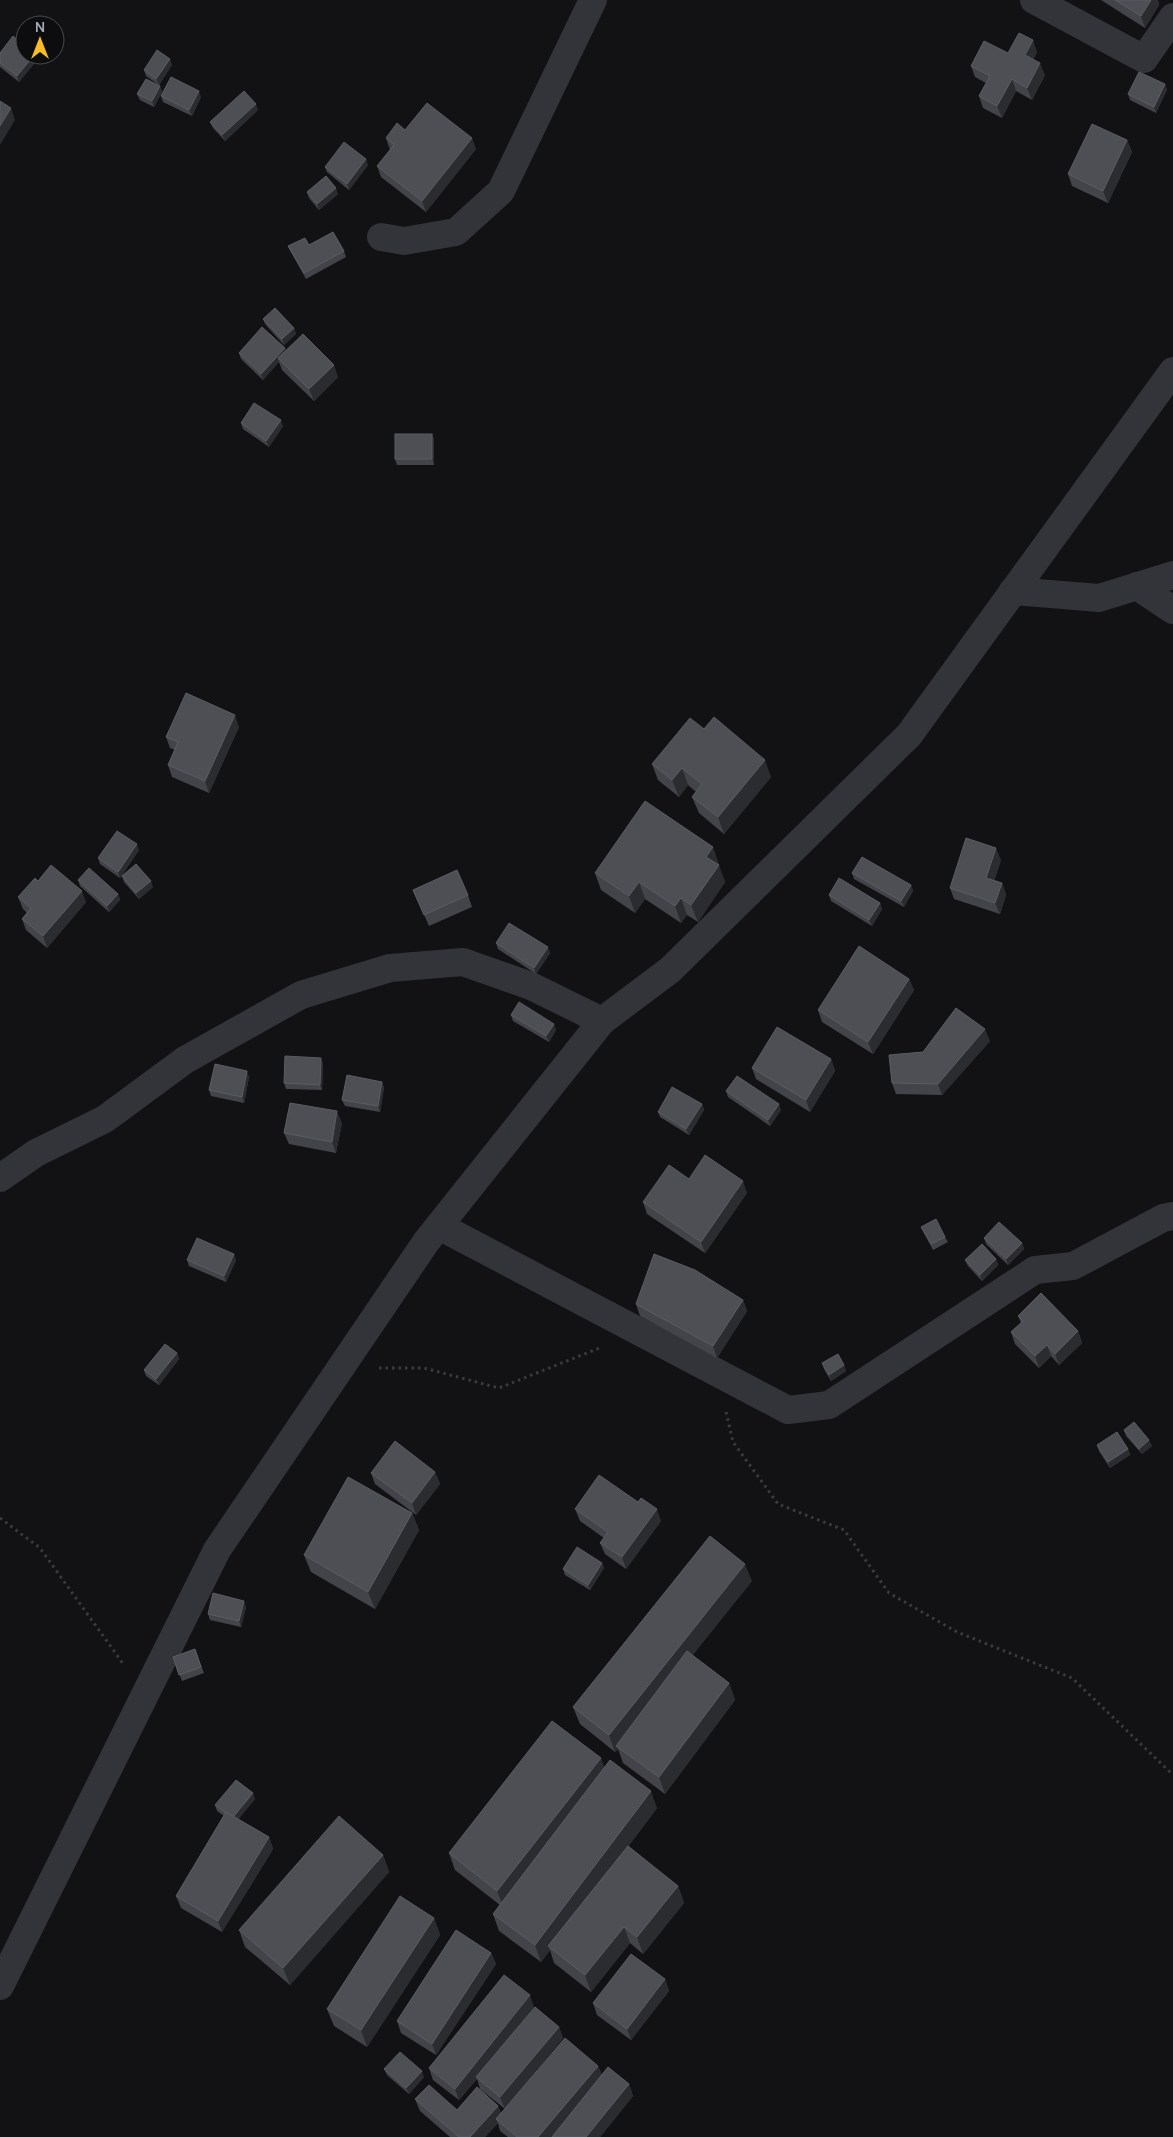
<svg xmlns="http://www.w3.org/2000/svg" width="1173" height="2137" viewBox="0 0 1173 2137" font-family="Manrope,sans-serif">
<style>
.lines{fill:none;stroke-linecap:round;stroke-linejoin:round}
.path{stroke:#393b40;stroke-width:3;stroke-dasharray:2.5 4;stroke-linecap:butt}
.minor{stroke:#333439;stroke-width:28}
.wall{fill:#434449}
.shaded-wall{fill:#2b2c2f}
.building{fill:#4e4f55;stroke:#5b5d64}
</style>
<rect width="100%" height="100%" fill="#121214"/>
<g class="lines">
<g class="path">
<polyline points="379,1368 424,1368 499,1388 602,1347"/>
<polyline points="726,1412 733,1442 778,1504 844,1530 889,1593 957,1632 1072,1678 1173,1775"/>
<polyline points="0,1518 40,1548 124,1665"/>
</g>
<g class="minor">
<polyline points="1034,0 1144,59 1173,17"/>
<polyline points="381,237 404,241 456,232 501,191 593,0"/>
<polyline points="1137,586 1173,610"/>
<polyline points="1013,591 1099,598 1173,575"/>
<polyline points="0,1178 36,1153 105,1119 185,1060 301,995 390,968 463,962 531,986 602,1021"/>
<polyline points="439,1226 788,1410 829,1405 1035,1270 1073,1266 1163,1218 1173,1216"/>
<polyline points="0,1986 217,1550 426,1242 602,1021 670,970 909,735 1173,371"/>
</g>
</g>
<g class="wall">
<polygon points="1101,0 1158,0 1159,5 1145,28"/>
<polygon points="1037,52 1033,60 1045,75 1032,100 1016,91 1002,118 983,108 979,96 986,83 975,77 971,66 1008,53"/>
<polygon points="0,53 25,55 36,55 37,60 19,82 0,67"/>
<polygon points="172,65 159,85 146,76 144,70"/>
<polygon points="1165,84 1167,90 1156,113 1130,100 1128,94"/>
<polygon points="160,86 162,92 154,107 140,100 137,94"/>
<polygon points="161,96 201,97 192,116 163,102"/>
<polygon points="258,110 225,141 213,128 210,122"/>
<polygon points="405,130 476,149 426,212 381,177 377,166 390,150 386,138"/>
<polygon points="1127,140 1132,152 1108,203 1072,186 1068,174"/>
<polygon points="368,165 349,190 327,172 325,167"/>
<polygon points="307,192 338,194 319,210 309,198"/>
<polygon points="309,245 344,251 346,257 306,279 291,252 288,246"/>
<polygon points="263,319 294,328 296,334 284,345 265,324"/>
<polygon points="286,350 338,377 314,401 282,370 279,362 263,380 241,359 239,353"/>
<polygon points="241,423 283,426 269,447 243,429"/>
<polygon points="432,434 434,440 434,465 397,465 395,459"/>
<polygon points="239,727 209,793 172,777 168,765 175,750 170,748 166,737"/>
<polygon points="704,729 771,777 724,834 699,813 692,797 696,792 688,785 679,797 658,780 652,764"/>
<polygon points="139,850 120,878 100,864 98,858"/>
<polygon points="1001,860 994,881 1002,883 1006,895 1000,914 954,899 950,888"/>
<polygon points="719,864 718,865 725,882 698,922 687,915 681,923 645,899 635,913 601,890 595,873"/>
<polygon points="852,873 911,885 913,891 904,907 854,879"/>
<polygon points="122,876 153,887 139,899 124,882"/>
<polygon points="78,880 118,894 120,900 109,912 80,886"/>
<polygon points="38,881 86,902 47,948 26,930 22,919 27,913 23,909 18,897"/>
<polygon points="413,890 468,895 472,907 429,926"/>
<polygon points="829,895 880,903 882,909 872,926 831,901"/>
<polygon points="496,943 550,953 536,974 498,949"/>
<polygon points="909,979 914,990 873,1054 822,1022 818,1010"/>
<polygon points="511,1015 556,1030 549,1042 513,1021"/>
<polygon points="990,1041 942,1095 896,1094 892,1083 923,1052"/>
<polygon points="831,1059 835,1071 810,1112 756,1079 752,1068"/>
<polygon points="323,1063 322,1090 286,1089 284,1083"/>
<polygon points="249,1077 244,1103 211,1096 209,1090"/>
<polygon points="382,1082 384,1088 380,1112 345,1106 342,1100"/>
<polygon points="726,1091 781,1110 770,1126 728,1097"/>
<polygon points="702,1104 704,1110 689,1135 660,1117 658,1112"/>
<polygon points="342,1123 336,1153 289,1144 284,1133"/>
<polygon points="747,1193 705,1253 647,1214 643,1202"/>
<polygon points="921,1227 945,1237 948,1242 933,1250 924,1233"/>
<polygon points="984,1238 1022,1243 1024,1249 1008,1265 986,1244"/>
<polygon points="996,1259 998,1265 982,1281 968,1266 965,1260"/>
<polygon points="187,1260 236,1260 226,1282 189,1266"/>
<polygon points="743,1300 747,1311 717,1358 640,1316 636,1304"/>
<polygon points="1018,1316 1078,1331 1082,1343 1059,1365 1051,1356 1039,1368 1015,1344 1011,1332 1021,1323"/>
<polygon points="177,1353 179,1359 159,1385 146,1376 144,1370"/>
<polygon points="822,1363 844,1365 846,1371 831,1381 824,1369"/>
<polygon points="1124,1430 1152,1446 1142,1454 1126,1436"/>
<polygon points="1097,1445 1128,1449 1130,1455 1110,1468 1099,1451"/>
<polygon points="435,1472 440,1484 416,1515 375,1484 371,1473"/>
<polygon points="575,1509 661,1521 626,1569 605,1554 600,1543 604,1538 580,1521"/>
<polygon points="412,1513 419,1530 375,1609 311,1572 304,1555"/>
<polygon points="602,1563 604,1568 590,1590 565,1575 563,1569"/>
<polygon points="752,1581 692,1655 729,1683 735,1700 665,1794 623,1763 618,1749 615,1752 580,1724 573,1707"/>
<polygon points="246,1607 241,1627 210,1620 208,1614"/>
<polygon points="195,1649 204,1673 182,1681 173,1657"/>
<polygon points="604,1768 657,1808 627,1848 678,1886 684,1903 643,1954 630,1943 591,1992 554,1963 550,1950 541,1962 499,1931 493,1914 500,1905 455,1870 449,1853"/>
<polygon points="255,1799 238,1819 269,1837 273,1849 222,1932 181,1908 176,1896 224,1816 217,1811 215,1805"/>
<polygon points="383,1855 389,1872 290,1985 245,1947 239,1930"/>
<polygon points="434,1918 440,1935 367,2047 334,2026 327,2009"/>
<polygon points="491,1953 496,1964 436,2055 401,2033 397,2021"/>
<polygon points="665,1979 669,1991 631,2040 597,2015 593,2003"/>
<polygon points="534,2007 513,2033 559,2027 563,2038 505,2109 480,2089 477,2079 459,2100 433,2080 429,2068"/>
<polygon points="598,2066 602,2075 629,2084 633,2096 600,2137 508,2137 500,2131 498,2123 485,2137 450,2137 420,2111 415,2099 457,2110 498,2106 501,2113"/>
<polygon points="384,2069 424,2077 409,2094 387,2075"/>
</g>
<g class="shaded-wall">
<polygon points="1151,0 1158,0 1159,5 1145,28 1141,16"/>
<polygon points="1033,40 1037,52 1029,67 1025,55"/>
<polygon points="34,55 36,55 37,60 19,82 17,76"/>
<polygon points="170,59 172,65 159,85 156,79"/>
<polygon points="1040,63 1045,75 1032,100 1027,88"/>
<polygon points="1012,79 1016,91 1002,118 997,106"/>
<polygon points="1165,84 1167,90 1156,113 1154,107"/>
<polygon points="160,86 162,92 154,107 152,101"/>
<polygon points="199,91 201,97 192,116 189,110"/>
<polygon points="256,104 258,110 225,141 222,135"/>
<polygon points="11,108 15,120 0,145 0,126"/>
<polygon points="472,138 476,149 426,212 422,201"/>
<polygon points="1127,140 1132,152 1108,203 1103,191"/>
<polygon points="366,159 368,165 349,190 347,184"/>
<polygon points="336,188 338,194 319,210 317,204"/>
<polygon points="294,328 296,334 284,345 282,339"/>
<polygon points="285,348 287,354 278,358 279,362 263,380 261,374"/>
<polygon points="334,365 338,377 314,401 309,389"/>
<polygon points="281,420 283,426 269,447 266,441"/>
<polygon points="432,434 434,440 434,465 432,459"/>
<polygon points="235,715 239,727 209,793 205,781"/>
<polygon points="765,760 771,777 724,834 718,817"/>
<polygon points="682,768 688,785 679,797 672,780"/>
<polygon points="137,844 139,850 120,878 118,872"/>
<polygon points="713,847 719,864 712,873 706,857"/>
<polygon points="996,848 1001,860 991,890 986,878"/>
<polygon points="719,865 725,882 698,922 691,905"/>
<polygon points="151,881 153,887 139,899 136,893"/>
<polygon points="639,882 645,899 635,913 629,896"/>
<polygon points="1002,883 1006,895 1000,914 995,903"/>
<polygon points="911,885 913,891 904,907 901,901"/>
<polygon points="82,891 86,902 47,948 43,936"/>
<polygon points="118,894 120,900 109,912 107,906"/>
<polygon points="681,898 687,915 681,923 675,906"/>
<polygon points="880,903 882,909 872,926 869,920"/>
<polygon points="548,947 550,953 536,974 534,968"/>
<polygon points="909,979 914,990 873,1054 868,1042"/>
<polygon points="554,1024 556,1030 549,1042 546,1036"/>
<polygon points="985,1029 990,1041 942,1095 938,1084"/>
<polygon points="321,1058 323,1063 322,1090 320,1085"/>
<polygon points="831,1059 835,1071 810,1112 806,1100"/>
<polygon points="247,1071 249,1077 244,1103 242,1097"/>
<polygon points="382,1082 384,1088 380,1112 378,1106"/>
<polygon points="702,1104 704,1110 689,1135 686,1129"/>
<polygon points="779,1104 781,1110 770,1126 768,1120"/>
<polygon points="337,1111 342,1123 336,1153 332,1142"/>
<polygon points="743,1181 747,1193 705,1253 701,1242"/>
<polygon points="1022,1243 1024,1249 1008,1265 1006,1259"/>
<polygon points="234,1254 236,1260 226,1282 224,1276"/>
<polygon points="996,1259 998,1265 982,1281 980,1275"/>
<polygon points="743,1300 747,1311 717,1358 713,1346"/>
<polygon points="1078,1331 1082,1343 1059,1365 1055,1354"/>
<polygon points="1047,1345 1051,1356 1039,1368 1035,1356"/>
<polygon points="177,1353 179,1359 159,1385 156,1379"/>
<polygon points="844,1365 846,1371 831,1381 829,1375"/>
<polygon points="1149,1440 1152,1446 1142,1454 1139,1449"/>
<polygon points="1128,1449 1130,1455 1110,1468 1108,1462"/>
<polygon points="435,1472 440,1484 416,1515 412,1503"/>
<polygon points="657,1509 661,1521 626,1569 622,1557"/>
<polygon points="412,1513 419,1530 375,1609 368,1592"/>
<polygon points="602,1563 604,1568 590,1590 588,1585"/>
<polygon points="745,1564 752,1581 619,1748 616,1746 618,1749 615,1752 609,1735"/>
<polygon points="244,1601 246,1607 241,1627 239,1621"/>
<polygon points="729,1683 735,1700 665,1794 659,1777"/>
<polygon points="601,1758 607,1775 504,1908 497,1891"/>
<polygon points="651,1791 657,1808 551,1948 548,1946 550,1950 541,1962 535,1945"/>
<polygon points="253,1793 255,1799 234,1825 232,1819"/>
<polygon points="269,1837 273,1849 222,1932 218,1921"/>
<polygon points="383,1855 389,1872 290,1985 283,1968"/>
<polygon points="678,1886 684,1903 643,1954 637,1937"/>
<polygon points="434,1918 440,1935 367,2047 361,2030"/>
<polygon points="624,1927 630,1943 591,1992 585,1975"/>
<polygon points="491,1953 496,1964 436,2055 432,2044"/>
<polygon points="665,1979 669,1991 631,2040 627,2029"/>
<polygon points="530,1995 534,2007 477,2078 476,2077 477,2079 459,2100 455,2089"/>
<polygon points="559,2027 563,2038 505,2109 500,2097"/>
<polygon points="598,2066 603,2078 552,2137 538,2137"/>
<polygon points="422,2071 424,2077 409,2094 406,2088"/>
<polygon points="629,2084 633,2096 600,2137 586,2137"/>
<polygon points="498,2106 502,2117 496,2119 498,2123 485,2137 470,2137"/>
</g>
<g class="building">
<polygon points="1115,0 1151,0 1141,16"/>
<polygon points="1019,33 1033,40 1025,55 1040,63 1027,88 1012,79 997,106 979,96 990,76 971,66 984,41 1008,53"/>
<polygon points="13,36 25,46 25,55 34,55 17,76 0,63 0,53"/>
<polygon points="157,50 170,59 156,79 144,70"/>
<polygon points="1139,72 1165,84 1154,107 1128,94"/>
<polygon points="171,77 199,91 189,110 161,96"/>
<polygon points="146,79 160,86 152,101 137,94"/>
<polygon points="244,91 256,104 222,135 210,122"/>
<polygon points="0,101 11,108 0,126"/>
<polygon points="427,103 472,138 422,201 377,166 394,145 386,138 397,123 405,130"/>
<polygon points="1092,124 1127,140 1103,191 1068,174"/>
<polygon points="344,142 366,159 347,184 325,167"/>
<polygon points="326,176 336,188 317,204 307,192"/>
<polygon points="333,232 344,251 304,273 288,246 305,238 309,245"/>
<polygon points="275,308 294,328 282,339 263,319"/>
<polygon points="262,327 285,348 261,374 239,353"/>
<polygon points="303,334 334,365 309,389 278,358"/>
<polygon points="254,403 281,420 266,441 241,423"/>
<rect x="395" y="434" width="37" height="25"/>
<polygon points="186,693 235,715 205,781 168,765 178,742 166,737"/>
<polygon points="714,717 765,760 718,817 692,797 702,784 682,768 672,780 652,764 690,718 704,729"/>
<polygon points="645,801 713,847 706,857 719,865 691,905 681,898 675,906 639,882 629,896 595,873"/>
<polygon points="117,831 137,844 118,872 98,858"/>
<polygon points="966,838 996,848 986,878 1002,883 995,903 950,888"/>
<polygon points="862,857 911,885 901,901 852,873"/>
<polygon points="136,864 151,881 136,893 122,876"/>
<polygon points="51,865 82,891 43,936 22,919 31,908 18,897 35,878 38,881"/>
<polygon points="89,868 118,894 107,906 78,880"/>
<polygon points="457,870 468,895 424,915 413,890"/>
<polygon points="839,878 880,903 869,920 829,895"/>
<polygon points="509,923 548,947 534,968 496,943"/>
<polygon points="859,946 909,979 868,1042 818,1010"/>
<polygon points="519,1002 554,1024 546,1036 511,1015"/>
<polygon points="956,1008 985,1029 938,1084 892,1083 889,1055 923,1052"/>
<polygon points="777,1027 831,1059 806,1100 752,1068"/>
<polygon points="285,1056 321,1058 320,1085 284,1083"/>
<polygon points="215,1064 247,1071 242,1097 209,1090"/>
<polygon points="347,1075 382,1082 378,1106 342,1100"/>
<polygon points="737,1076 779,1104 768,1120 726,1091"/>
<polygon points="672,1087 702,1104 686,1129 658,1112"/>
<polygon points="290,1103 337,1111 332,1142 284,1133"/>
<polygon points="705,1155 743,1181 701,1242 643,1202 669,1165 689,1179"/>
<polygon points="936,1219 945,1237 931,1244 921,1227"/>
<polygon points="999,1222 1022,1243 1006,1259 984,1238"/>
<polygon points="197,1238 234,1254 224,1276 187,1260"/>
<polygon points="982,1244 996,1259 980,1275 965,1260"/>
<polygon points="654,1254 695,1270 743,1300 713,1346 636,1304"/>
<polygon points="1041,1293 1078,1331 1055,1354 1047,1345 1035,1356 1011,1332 1023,1321 1018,1316"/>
<polygon points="165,1344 177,1353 156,1379 144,1370"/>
<polygon points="838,1354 844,1365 829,1375 822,1363"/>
<polygon points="1134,1422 1149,1440 1139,1449 1124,1430"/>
<polygon points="1117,1432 1128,1449 1108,1462 1097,1445"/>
<polygon points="395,1441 435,1472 412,1503 371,1473"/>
<polygon points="599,1475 638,1502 641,1498 657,1509 622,1557 600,1543 608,1532 575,1509"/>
<polygon points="348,1477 412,1513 368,1592 304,1555"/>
<polygon points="710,1536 745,1564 609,1735 573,1707"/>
<polygon points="577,1547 602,1563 588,1585 563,1569"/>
<polygon points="213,1593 244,1601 239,1621 208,1614"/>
<polygon points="195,1649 201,1667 179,1675 173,1657"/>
<polygon points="687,1651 729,1683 659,1777 616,1746"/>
<polygon points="552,1721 601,1758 497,1891 449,1853"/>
<polygon points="610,1760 651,1791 535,1945 493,1914"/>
<polygon points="236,1780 253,1793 233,1817 226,1812 226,1813 215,1805"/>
<polygon points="226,1812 269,1837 218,1921 176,1896"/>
<polygon points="339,1816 383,1855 283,1968 239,1930"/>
<polygon points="628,1846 678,1886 637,1937 624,1927 585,1975 548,1946"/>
<polygon points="400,1896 434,1918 361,2030 327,2009"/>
<polygon points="456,1930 491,1953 432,2044 397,2021"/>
<polygon points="631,1954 665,1979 627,2029 593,2003"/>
<polygon points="504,1975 530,1995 455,2089 429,2068"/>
<polygon points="535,2007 559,2027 500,2097 476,2077"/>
<polygon points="565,2038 598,2066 538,2137 517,2137 496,2119"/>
<polygon points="400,2052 422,2071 406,2088 384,2069"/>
<polygon points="608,2067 629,2084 586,2137 552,2137"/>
<polygon points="429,2085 457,2110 477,2087 498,2106 470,2137 459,2137 415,2099"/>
</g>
<g transform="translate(40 40)"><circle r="24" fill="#0d0d0f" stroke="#494b51"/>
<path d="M0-4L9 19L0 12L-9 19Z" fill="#f8bc26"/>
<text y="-8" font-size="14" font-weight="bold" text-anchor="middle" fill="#a3a8b5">N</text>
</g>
</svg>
